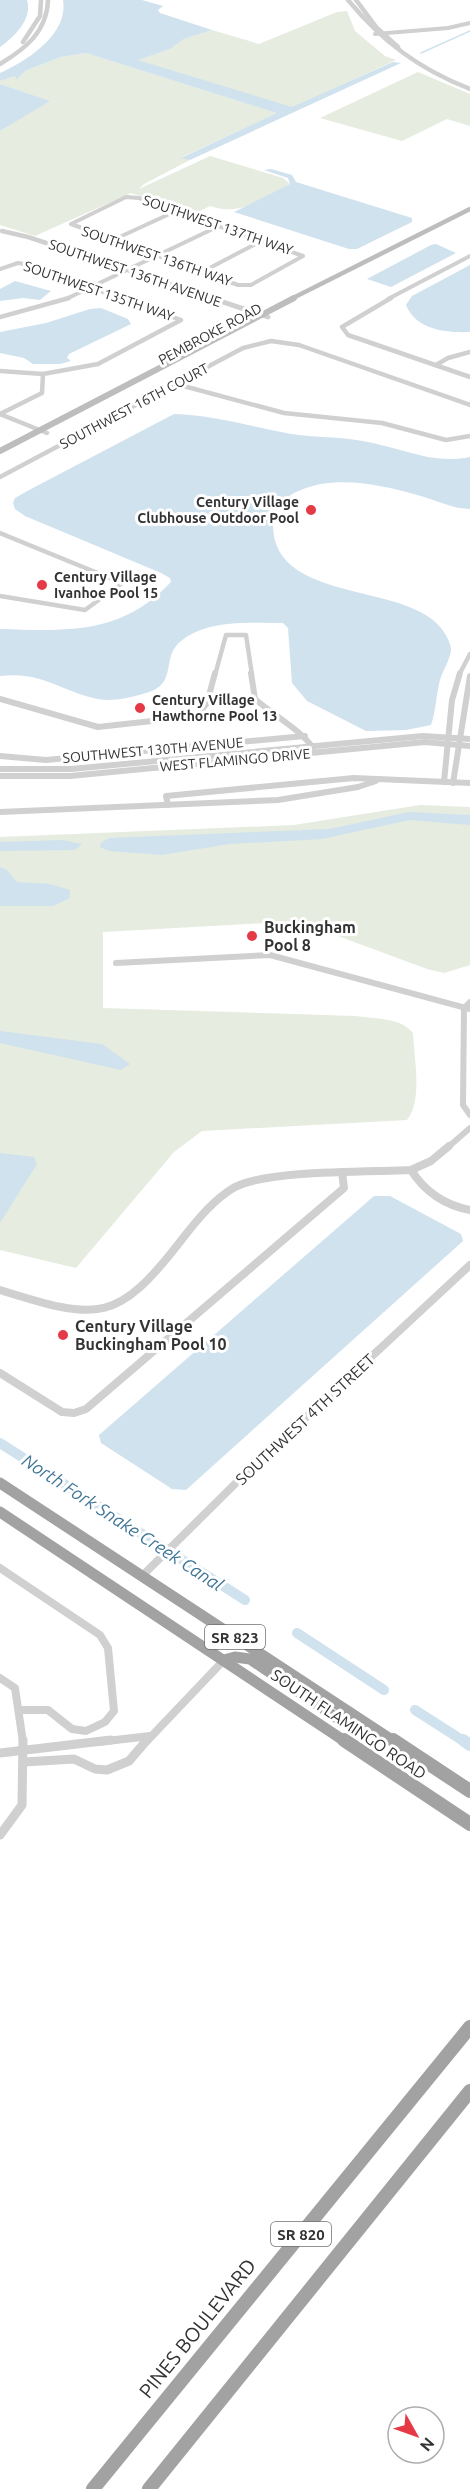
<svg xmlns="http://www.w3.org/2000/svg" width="470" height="2489" viewBox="0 0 470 2489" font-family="Ubuntu,sans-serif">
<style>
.green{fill:#e6ecdf}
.water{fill:#cfe2ee}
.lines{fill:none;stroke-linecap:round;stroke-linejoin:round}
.stream{stroke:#cfe2ee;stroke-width:1.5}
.canal-far1{stroke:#cfe2ee;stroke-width:10}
.canal{stroke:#cfe2ee;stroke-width:12}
.minor-far4{stroke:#d0d0d0;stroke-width:4}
.minor-far3{stroke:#d0d0d0;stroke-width:4.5}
.minor-far2{stroke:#d0d0d0;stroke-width:6}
.minor-far1{stroke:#d0d0d0;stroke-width:8}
.minor{stroke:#d0d0d0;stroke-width:9}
.tertiary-far1{stroke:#d0d0d0;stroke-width:4.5}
.tertiary{stroke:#d0d0d0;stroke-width:5}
.secondary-far1{stroke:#bdbdbd;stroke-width:4.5}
.secondary{stroke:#bdbdbd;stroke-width:6}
.trunk-far1{stroke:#a2a2a2;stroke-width:11}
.trunk{stroke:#a2a2a2;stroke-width:14}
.poi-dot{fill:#e63946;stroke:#fff;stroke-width:2}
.labels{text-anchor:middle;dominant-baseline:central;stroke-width:6;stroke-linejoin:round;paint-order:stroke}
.far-street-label{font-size:14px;fill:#333;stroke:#fff}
.far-poi-label{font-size:14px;font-weight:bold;fill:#333;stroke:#fff;text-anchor:start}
.shield{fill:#fff;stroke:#707070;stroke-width:1.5}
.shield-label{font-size:15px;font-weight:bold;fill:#333}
.poi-label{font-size:16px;font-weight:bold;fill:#333;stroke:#fff;text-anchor:start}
.street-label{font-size:16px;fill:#333;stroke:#fff}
.water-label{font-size:18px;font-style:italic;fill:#3f7597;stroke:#fff}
.near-street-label{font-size:20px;fill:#333;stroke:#fff}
</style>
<rect width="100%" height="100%" fill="#fff"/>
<g class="green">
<polygon points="347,11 355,31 385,56 396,60 292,108 137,60 170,49 184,39 212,30 259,44 337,12"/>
<path d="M86 53 278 113 182 157 190 160 144 184 139 189 210 156 283 178 290 184C262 198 241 217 210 206L194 214 131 193 35 236 0 225V131L49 101 0 84V81L61 57Z"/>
<polygon points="418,72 470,94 470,126 447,119 402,141 320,118"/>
<path d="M420 805 470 807V965L444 973 427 969 330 933 284 922 103 932V1008L355 1016C375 1019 400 1017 413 1033 414 1058 423 1100 407 1120L202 1131 174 1152 76 1268 0 1250V837L294 825Z"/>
</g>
<g class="water">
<path d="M0 0H27C33 19 14 37 0 47Z"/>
<path d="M63 0H142L163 6 158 10 160 13 212 30 184 39 170 49 138 60 292 107 393 62 401 63 190 160 181 158 277 113 86 53 61 57 25 71 17 79 14 76 0 81V73C27 61 69 34 63 0Z"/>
<polygon points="0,84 50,101 0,131"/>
<polygon points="271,169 292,175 296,182 412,218 412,222 357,249 349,249 234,212 290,184 288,178 264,170"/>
<polygon points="436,244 456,253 391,287 367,279 431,245"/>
<path d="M470 265V332C446 333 416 330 406 305L412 296Z"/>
<polygon points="15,281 51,291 40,300 23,298 0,301 0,289"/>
<polygon points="101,308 128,319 131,324 69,354 67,358 71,361 60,364 33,364 24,358 0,353 0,332 46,323 90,309"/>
<path d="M174 414C211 415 245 425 281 432 308 438 336 436 363 441 399 447 432 465 470 457V509C453 509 434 499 417 495 381 485 336 475 301 490 287 495 273 507 273 522 270 609 419 578 447 637 449 641 451 646 451 650 450 660 443 670 440 680 436 695 436 711 431 725L406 730 366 731 307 701 292 683 288 628 283 623C251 623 206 619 180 642 160 659 180 685 143 694 132 697 119 700 107 700 68 697 46 670 0 676V629C68 631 121 635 171 582L170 578 161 573 25 516 15 509 13 503 15 498 31 489Z"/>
<polygon points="409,812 470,815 470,825 410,820 322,839 229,844 162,855 109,851 100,847 101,843 109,838 329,829"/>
<polygon points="63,840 82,844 75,850 0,851 0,842"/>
<polygon points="0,867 7,870 17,882 50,884 70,890 70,898 53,906 0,906"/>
<polygon points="0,1031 102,1044 130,1064 121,1070 0,1043"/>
<polygon points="0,1153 34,1157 37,1164 0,1223"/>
<polygon points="374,1196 390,1196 461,1234 463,1241 186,1490 172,1489 101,1443 99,1435"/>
</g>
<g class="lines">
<polyline class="stream" points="421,53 470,31"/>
<g class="canal-far1">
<polyline points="0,1443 245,1600"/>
<polyline points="297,1633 384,1690"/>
<polyline points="415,1710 465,1742"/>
</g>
<polyline class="canal" points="463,1740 470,1745"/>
<g class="minor-far4">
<polyline points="375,34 448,28 470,23"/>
<polygon points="126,197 139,198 303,256 251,285 238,285 71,224"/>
<polyline points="113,240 176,211"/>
<polyline points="0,269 18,263 25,264 123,299"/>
<polyline points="202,272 263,240"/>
<polyline points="66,299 219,226"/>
<polyline points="388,299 470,256"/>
</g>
<g class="minor-far3">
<polyline points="391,298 342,327 348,335 470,377"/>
<polyline points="0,317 69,298"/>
<polyline points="436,365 448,358 470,352"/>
<polyline points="0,371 43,374"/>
<polyline points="176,384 284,413 382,423 446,440 470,436"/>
<polyline points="0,414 42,393 43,374 98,364 181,320 119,298"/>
<polyline points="0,414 47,433"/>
<polyline points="0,477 243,348 271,341 299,345 470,405"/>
<polyline points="0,533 122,583"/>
<polyline points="0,596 85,610 122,583"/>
<polyline points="215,675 226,635 246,635 252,675"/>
<polyline points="459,675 470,654"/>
</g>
<g class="minor-far2">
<path d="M251 673 255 699C273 715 301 730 313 748"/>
<polyline points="0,699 98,727 197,716 207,703 215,673"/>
<polyline points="0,756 46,760 305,736"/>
<polyline points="0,769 71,769 423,736 470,739"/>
<polyline points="0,776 70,776 425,742 470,746"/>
<polyline points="444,782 452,700 460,673"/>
<polyline points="453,783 470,676"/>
<polyline points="168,805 166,796 354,778 470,783"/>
<polyline points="0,812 278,800 358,787 376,781"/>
<polyline points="116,963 270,955 470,1009"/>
<polyline points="470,1002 464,1008 463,1105 470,1115"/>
<polyline points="447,1148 470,1128"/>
</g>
<g class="minor-far1">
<path d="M411 1170C425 1192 444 1205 470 1210"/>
<path d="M0 1290C99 1321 117 1324 183 1238 197 1220 214 1199 235 1187 267 1170 370 1172 411 1170L431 1161 449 1146"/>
<polyline points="0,1373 62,1412 74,1413 86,1409 344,1188 342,1172"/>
<polyline points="0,1568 100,1635 108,1648 114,1711 105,1722 86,1731 72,1729 48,1710 19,1710"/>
<polyline points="142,1576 244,1475 470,1265"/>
<polyline points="0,1678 15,1688 23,1742"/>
<polyline points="98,1742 150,1736"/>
<polyline points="146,1742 224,1660"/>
</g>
<g class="minor">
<polyline points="0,1753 111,1740"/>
<polyline points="24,1762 74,1759 95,1769 107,1770 129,1761 147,1740"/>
<polyline points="0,1835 22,1805 23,1740"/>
</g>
<g class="tertiary-far1">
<path d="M348 0C383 42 419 69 470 89"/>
<polyline points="356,0 377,28 398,47"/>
<polyline points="23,42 40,16 41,0"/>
<path d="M0 64C25 49 47 32 48 0"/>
<polyline points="2,231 28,237 215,299"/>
</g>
<polyline class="tertiary" points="211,298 268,317"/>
<polyline class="secondary-far1" points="291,299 470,209"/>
<polyline class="secondary" points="0,451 294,298"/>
<g class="trunk-far1">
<polyline points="0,1483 395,1742"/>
<polyline points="0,1512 346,1742"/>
<polyline points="224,1660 235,1657 250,1659 337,1718 362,1724"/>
</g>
<g class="trunk">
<polyline points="344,1740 470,1824"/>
<polyline points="393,1740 470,1791"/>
<polyline points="93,2489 470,2027"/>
<polyline points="149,2489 470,2091"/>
</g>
</g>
<g class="poi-dot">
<circle cx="311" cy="510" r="6"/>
<circle cx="42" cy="585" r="6"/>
<circle cx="140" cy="708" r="6"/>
<circle cx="252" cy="936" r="6"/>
<circle cx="63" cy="1335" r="6"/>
</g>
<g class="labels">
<g class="far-street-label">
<text transform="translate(218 225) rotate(19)">SOUTHWEST 137TH WAY</text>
<text transform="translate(157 256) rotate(19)">SOUTHWEST 136TH WAY</text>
<text transform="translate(135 273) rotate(19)">SOUTHWEST 136TH AVENUE</text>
<text transform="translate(99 291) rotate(19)">SOUTHWEST 135TH WAY</text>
<text transform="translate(210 334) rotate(-28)">PEMBROKE ROAD</text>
<text transform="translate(134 406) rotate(-28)">SOUTHWEST 16TH COURT</text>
<text transform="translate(153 750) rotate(-5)">SOUTHWEST 130TH AVENUE</text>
<text transform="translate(235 760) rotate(-5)">WEST FLAMINGO DRIVE</text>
</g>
<g class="far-poi-label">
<text x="299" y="502" text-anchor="end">Century Village<tspan x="299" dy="16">Clubhouse Outdoor Pool</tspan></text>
<text x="54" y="577">Century Village<tspan x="54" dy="16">Ivanhoe Pool 15</tspan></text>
<text x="152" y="700">Century Village<tspan x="152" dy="16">Hawthorne Pool 13</tspan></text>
</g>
<g class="shield">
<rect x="205" y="1625" width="60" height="24" rx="4.5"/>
<rect x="271" y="2222" width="60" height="24" rx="4.5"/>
</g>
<g class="shield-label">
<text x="235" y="1637">SR 823</text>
<text x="301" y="2234">SR 820</text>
</g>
<g class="poi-label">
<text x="264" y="927">Buckingham<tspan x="264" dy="18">Pool 8</tspan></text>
<text x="75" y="1326">Century Village<tspan x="75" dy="18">Buckingham Pool 10</tspan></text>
</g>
<g class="street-label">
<text transform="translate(305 1419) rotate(-43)">SOUTHWEST 4TH STREET</text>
<text transform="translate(349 1724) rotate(34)">SOUTH FLAMINGO ROAD</text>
</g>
<g class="water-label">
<text transform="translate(123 1522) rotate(33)">North Fork Snake Creek Canal</text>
</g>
<g class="near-street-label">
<text transform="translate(197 2328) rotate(-51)">PINES BOULEVARD</text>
</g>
</g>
<g transform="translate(416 2435) rotate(130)"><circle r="28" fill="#ffffff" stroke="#adadad" stroke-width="1.5"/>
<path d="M0-4.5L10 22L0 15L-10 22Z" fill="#e63946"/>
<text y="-9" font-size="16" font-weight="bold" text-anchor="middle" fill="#333333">N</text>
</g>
</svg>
